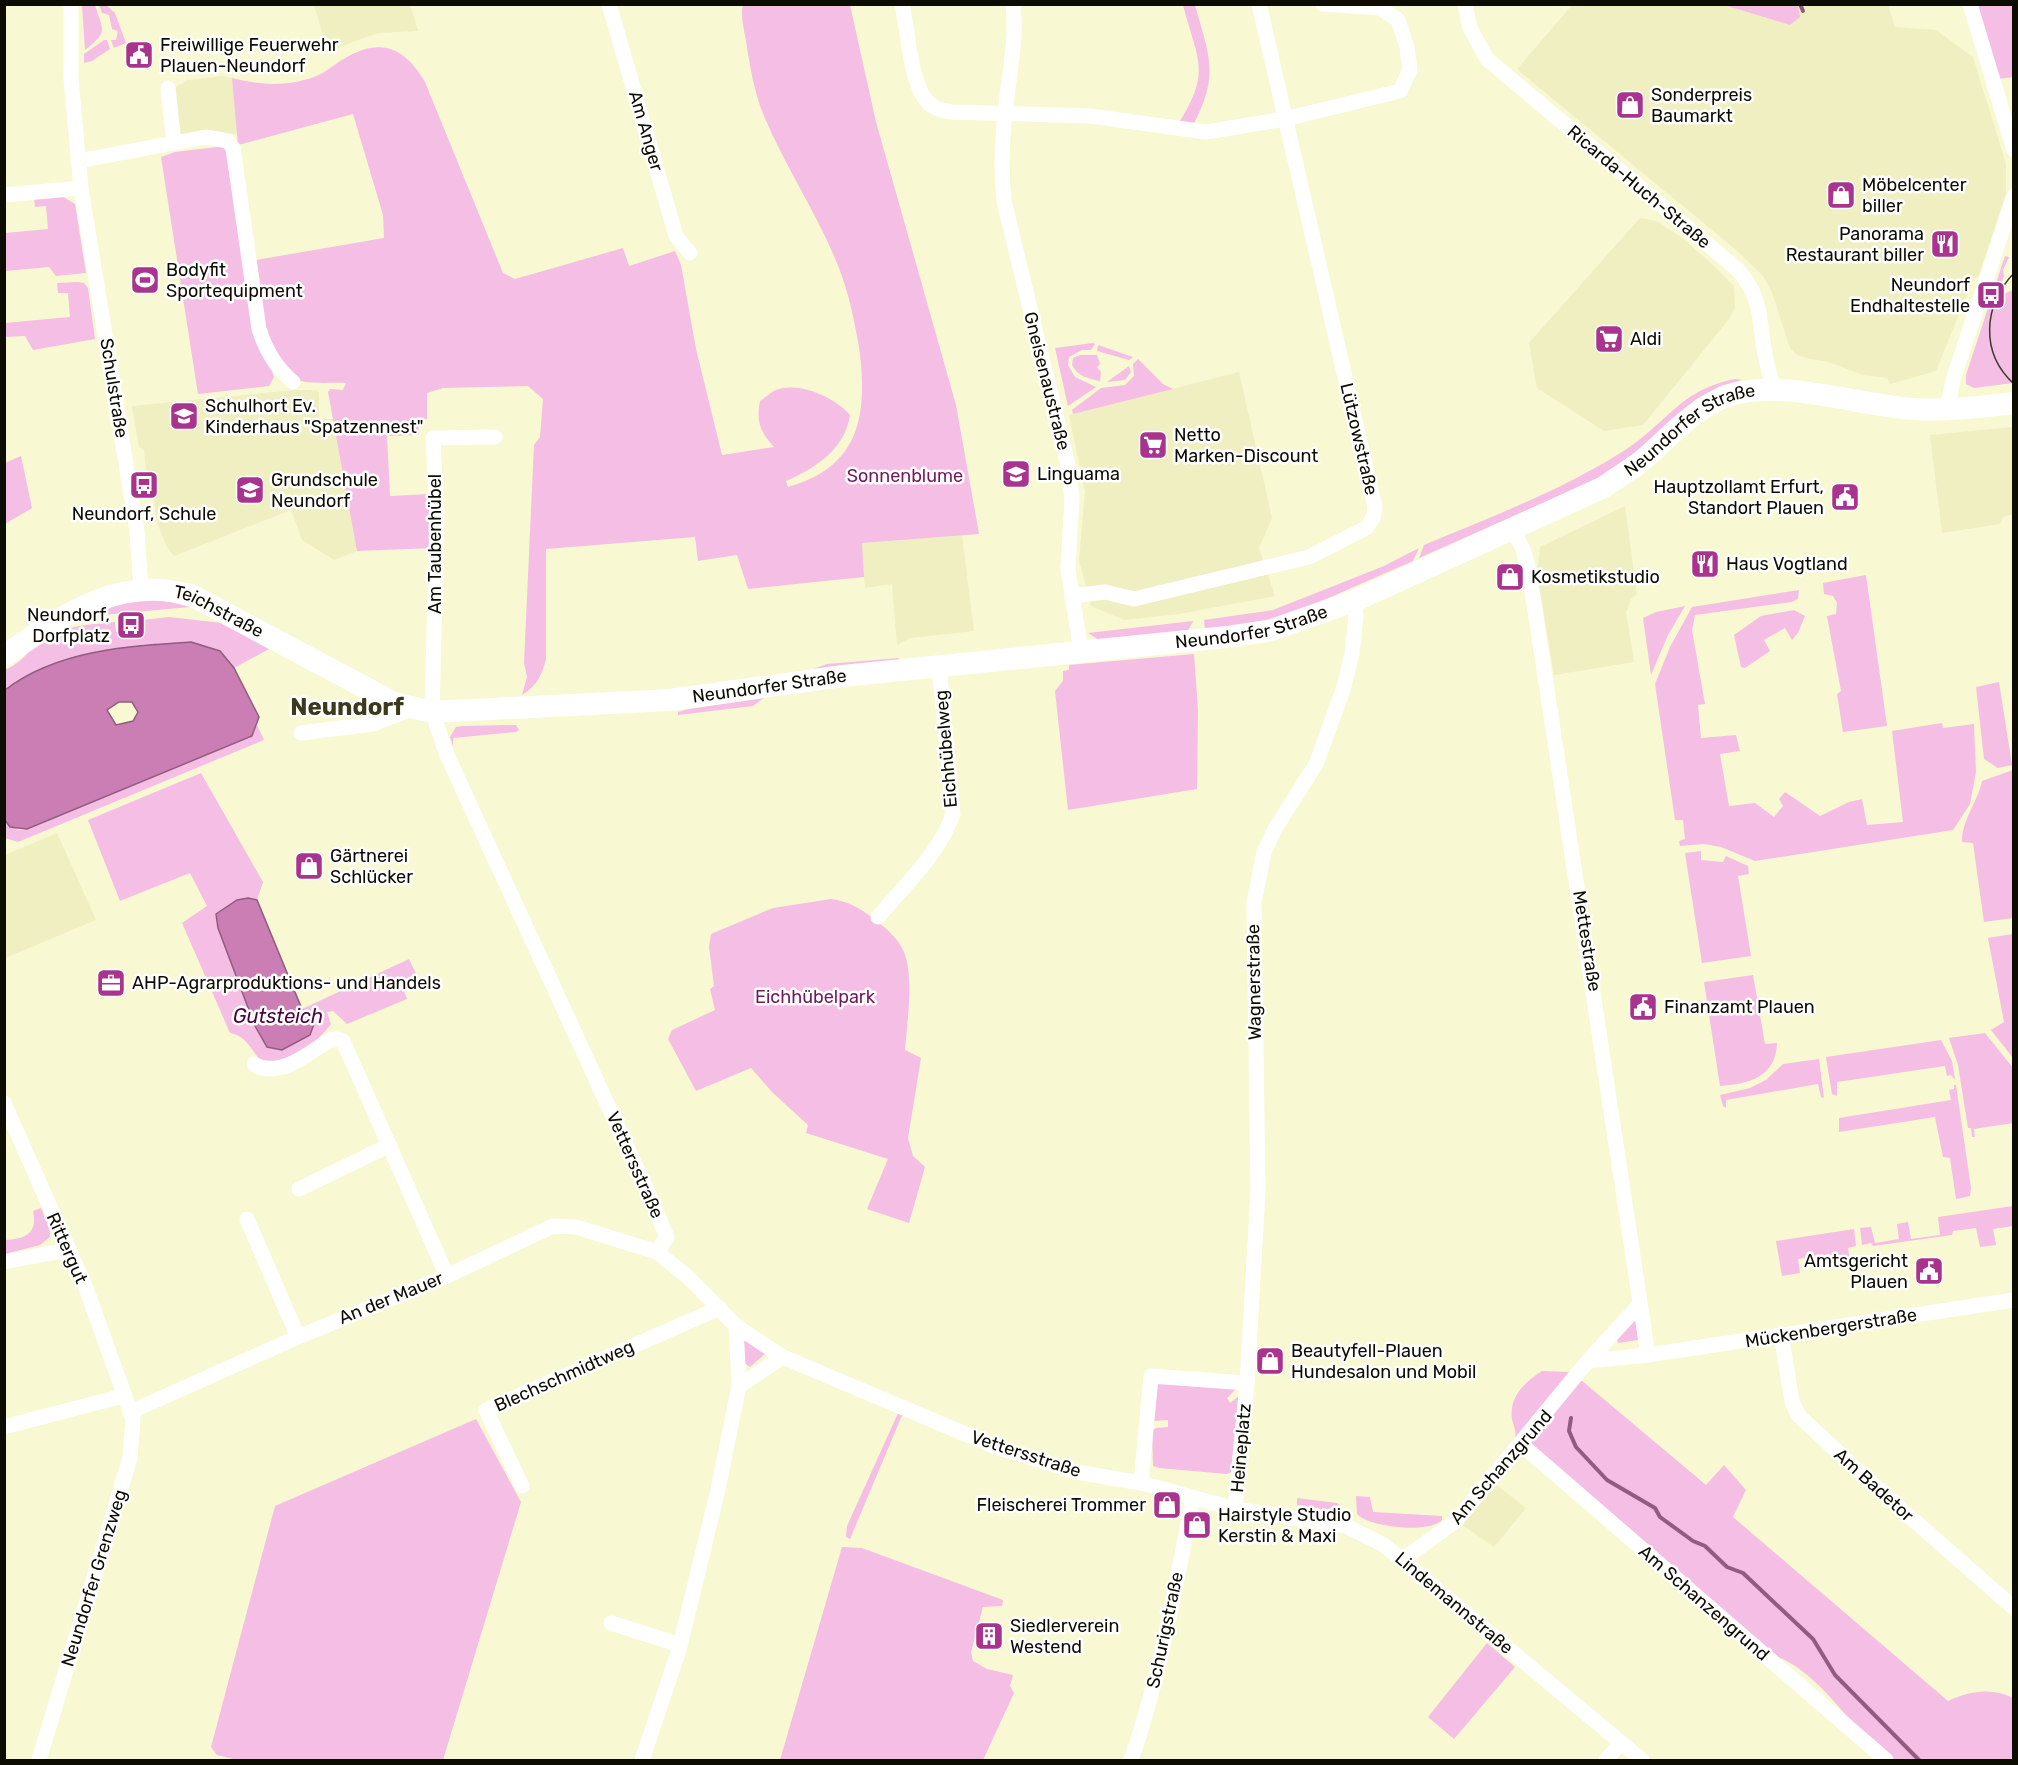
<svg xmlns="http://www.w3.org/2000/svg" width="2018" height="1765" viewBox="0 0 2018 1765" font-family="Rubik,sans-serif">
<style>
.built{fill:#efefc2}
.green{fill:#f5bee4}
.water{fill:#ca7eb4;stroke:#915c7f;stroke-width:1.5;fill-rule:evenodd}
.lines{fill:none;stroke-linecap:round;stroke-linejoin:round}
.stream{stroke:#915c7f;stroke-width:4}
.street{stroke:#fff;stroke-width:15}
.secondary{stroke:#fff;stroke-width:22}
.tram{stroke:#3c3c2c;stroke-width:1.5}
.labels{text-anchor:middle;dominant-baseline:central;stroke-width:5;stroke-linejoin:round;paint-order:stroke}
.poi-label{font-size:18px;fill:#0c0c02;stroke:#fff;text-anchor:start}
.street-label{font-size:18px;fill:#0c0c02;stroke:#fff}
.park-label{font-size:18px;fill:#73185f;stroke:#fff}
.water-label{font-size:20px;font-style:italic;fill:#4b053d;stroke:#fff}
.district-label{font-size:24px;font-weight:bold;fill:#3b3a1c;stroke:#fff}
</style>
<rect width="100%" height="100%" fill="#f8f8d3"/>
<g class="built">
<polygon points="314,5 410,5 418,31 378,33 328,51"/>
<polygon points="1572,5 1724,5 1790,25 1800,17 1798,5 1888,5 1895,27 1936,30 1973,57 2006,164 2006,193 1979,275 1973,280 1936,371 1890,384 1887,378 1863,375 1829,362 1810,359 1797,355 1790,348 1772,292 1763,276 1735,249 1519,71 1518,68"/>
<polygon points="223,76 232,78 239,133 177,139 172,93 177,86 188,80"/>
<polygon points="1640,218 1656,221 1681,237 1715,267 1734,286 1735,308 1729,319 1643,425 1604,431 1537,388 1529,343"/>
<polygon points="1239,372 1272,518 1259,548 1275,596 1179,614 1124,620 1091,606 1079,560 1085,492 1069,415"/>
<polygon points="296,390 316,390 319,392 319,419 333,419 357,551 334,560 302,540 291,510 174,556 167,547 156,520 152,474 146,470 144,449 139,447 132,406"/>
<polygon points="2013,427 2013,514 2003,517 2000,524 1942,533 1930,435"/>
<polygon points="1625,506 1637,594 1631,599 1626,612 1634,662 1554,675 1537,573 1540,547"/>
<polygon points="962,535 974,631 910,638 897,645 892,584 865,588 861,543"/>
<polygon points="57,833 96,920 5,958 5,855"/>
<polygon points="1495,1484 1526,1508 1494,1547 1461,1524"/>
</g>
<g class="green">
<path d="M743 4 850 5 876 122 956 405 979 534 862 543 864 577 748 589 737 555 698 561 695 537 546 549V659C542 675 537 686 522 695L527 677 524 663 534 445 540 437 543 399 528 386 443 388 427 393V419L418 420 419 435 387 436 390 496 430 494 434 548 357 551 328 392 330 389 343 390 346 383C330 382 310 385 295 379 261 363 260 292 256 260L384 238 383 215 353 114 238 145 232 78C259 85 287 87 314 77 325 73 332 66 342 60 379 37 404 46 425 82L503 273 515 279 623 248 629 266 675 251 681 265 696 349 722 455 774 447C760 432 756 421 760 401 765 398 771 392 776 390 799 381 836 398 850 415 845 449 816 468 786 481L788 487C861 467 868 413 859 347 854 318 848 290 837 263 816 212 785 166 764 116 754 92 750 66 746 41 744 29 740 15 743 4Z"/>
<path d="M82 5H95C103 32 109 31 85 50Z"/>
<polygon points="99,5 106,5 115,13 126,43 114,48 111,40 116,40 118,31 112,29 109,15 102,13"/>
<path d="M1183 5H1195C1209 56 1220 75 1193 125L1179 123C1212 70 1197 60 1183 5Z"/>
<polygon points="1724,5 1798,5 1800,17 1790,25"/>
<polygon points="1977,5 2013,5 2013,77 1999,79"/>
<polygon points="104,40 107,40 110,49 92,61 84,63 84,54"/>
<polygon points="225,146 252,315 274,377 269,386 198,394 161,157 175,152"/>
<polygon points="60,195 75,204 86,273 56,276 49,267 5,271 5,233 48,229 46,206 35,207 34,197"/>
<polygon points="2005,256 2009,257 2003,270 2004,276 1996,297 2013,290 2013,383 1974,388 1966,384 1966,375"/>
<polygon points="78,282 84,283 88,288 95,339 33,350 25,336 5,337 5,323 70,317 68,293 58,293 57,283"/>
<polygon points="1093,343 1095,344 1091,350 1082,350 1069,357 1068,365 1075,377 1096,387 1068,406 1055,348"/>
<polygon points="1098,345 1133,357 1129,360 1097,351"/>
<path d="M1080 355H1097L1100 364 1097 367 1101 372 1100 381C1087 378 1079 377 1072 365L1073 358Z"/>
<polygon points="1138,359 1163,384 1173,389 1073,414 1072,410 1101,388 1125,385 1134,376 1133,364"/>
<polygon points="1129,366 1131,372 1125,380 1107,382"/>
<path d="M1735 379 1742 380 1720 386 1695 400 1646 445 1595 480 1419 558 1424 545C1491 517 1560 491 1622 452 1666 425 1680 389 1735 379Z"/>
<polygon points="21,456 32,508 5,524 5,463"/>
<polygon points="1419,548 1413,561 1301,610 1253,624 1205,630 1204,620 1273,610 1384,566"/>
<polygon points="1866,575 1887,726 1843,732 1837,694 1841,691 1827,616 1836,614 1837,603 1833,596 1824,594 1823,583"/>
<polygon points="1799,590 1798,599 1792,602 1695,615 1692,630 1705,704 1698,705 1701,738 1736,735 1740,751 1720,754 1729,806 1755,803 1774,817 1783,806 1779,799 1785,792 1820,816 1849,802 1862,799 1867,825 1903,822 1892,731 1942,723 1943,728 1974,724 1976,772 1970,804 1953,830 1755,861 1721,847 1704,844 1680,846 1679,841 1685,839 1683,820 1675,820 1655,684 1670,647 1692,607"/>
<polygon points="137,600 163,600 190,607 80,617 97,609"/>
<polygon points="1685,606 1668,635 1651,675 1643,618 1656,612"/>
<polygon points="1794,610 1805,616 1798,633 1792,640 1785,628 1764,640 1770,651 1745,668 1741,667 1734,635 1761,616"/>
<path d="M169 617 231 624 269 649 234 668 220 651 8 687 5 690V670C22 663 30 648 45 638 63 626 93 624 115 622L116 632 134 630V621Z"/>
<polygon points="1193,621 1188,631 1099,640 1088,633"/>
<polygon points="1194,654 1198,710 1197,789 1068,810 1055,691 1063,681 1063,671 1069,670 1069,665"/>
<polygon points="898,658 900,660 813,669 827,664"/>
<polygon points="1999,682 2012,765 1998,768 1984,759 1976,687"/>
<polygon points="764,698 753,706 678,715 678,712 689,709"/>
<polygon points="257,725 264,740 18,842 5,838 4,819 19,830 27,829 252,736"/>
<polygon points="516,725 519,730 516,732 453,738 453,746 450,737 456,727 463,726"/>
<path d="M2013 770V918L1984 922 1973 843 1962 842C1961 822 1978 801 1982 781Z"/>
<path d="M201 773 263 882 257 900 248 898 216 914 218 928 255 1026 309 1017 302 1009 409 959 419 980 403 988 407 999 347 1024 333 1011 327 1012 331 1024C316 1045 285 1067 259 1059 251 1048 244 1035 230 1033L182 923 207 906 190 873 120 901 88 820Z"/>
<polygon points="1701,851 1701,860 1723,862 1726,856 1748,866 1749,874 1738,876 1751,956 1702,963 1685,853"/>
<path d="M831 899C848 901 859 908 873 918 884 927 895 935 902 948 915 971 907 1024 905 1050L921 1058 908 1138 913 1156 925 1167 909 1223 867 1209 888 1159 806 1133 808 1125 772 1092 751 1068 696 1091 668 1039 672 1030 715 1010 710 989 714 986 709 947 711 934 773 908Z"/>
<polygon points="2013,934 2014,934 2013,1058 1991,1030 2004,1022 1988,938"/>
<path d="M1753 975 1765 1044 1777 1043C1776 1077 1749 1084 1720 1086L1704 982Z"/>
<polygon points="1985,1033 2013,1068 2013,1123 1974,1129 1975,1137 1972,1137 1971,1128 1968,1128 1958,1065 1949,1038"/>
<polygon points="1941,1040 1952,1061 1955,1080 1951,1075 1947,1076 1945,1066 1837,1082 1837,1096 1832,1094 1826,1057"/>
<polygon points="1819,1059 1824,1098 1821,1097 1818,1084 1726,1100 1726,1108 1723,1106 1720,1095 1750,1088 1766,1080 1783,1064"/>
<polygon points="1954,1085 1956,1085 1971,1188 1970,1196 1956,1199 1950,1158 1943,1157 1935,1117 1839,1132 1839,1118 1951,1100 1949,1090 1954,1089"/>
<polygon points="2013,1206 2013,1226 1993,1229 1996,1245 1980,1247 1976,1228 1953,1231 1952,1235 1873,1246 1871,1243 1862,1245 1860,1228 1871,1227 1875,1243 1899,1239 1897,1224 1908,1222 1911,1239 1940,1235 1938,1217"/>
<path d="M41 1208 50 1230V1237L40 1245 5 1254V1240C25 1239 38 1234 33 1211Z"/>
<polygon points="1854,1229 1856,1246 1848,1248 1851,1267 1833,1269 1830,1254 1798,1259 1800,1273 1782,1276 1776,1241"/>
<polygon points="1633,1320 1636,1322 1638,1340 1618,1343 1617,1339"/>
<polygon points="744,1339 766,1353 750,1367 743,1362"/>
<path d="M1542 1371 1569 1372 1515 1438C1517 1431 1513 1426 1512 1419 1509 1396 1525 1382 1542 1371Z"/>
<path d="M1581 1380 1706 1485 1724 1465 1746 1490 1733 1517 1948 1701C1969 1691 1992 1687 2013 1698V1760H1892C1877 1746 1860 1731 1846 1715 1826 1692 1801 1663 1771 1655L1530 1444Z"/>
<polygon points="1158,1383 1236,1389 1227,1398 1230,1403 1239,1396 1231,1472 1227,1474 1159,1468 1153,1466 1152,1431 1156,1428 1168,1427 1168,1420 1154,1421"/>
<polygon points="899,1411 903,1413 850,1539 846,1537 847,1526"/>
<polygon points="476,1419 521,1502 443,1760 237,1760 217,1755 211,1747 275,1506"/>
<path d="M1356 1496 1370 1497 1373 1512 1442 1516V1520C1429 1534 1368 1527 1357 1514Z"/>
<polygon points="1297,1498 1337,1503 1340,1506 1340,1512 1297,1505"/>
<polygon points="842,1547 862,1548 881,1555 1003,1600 1002,1606 983,1607 971,1652 973,1661 987,1669 1013,1675 1010,1686 1014,1693 983,1760 780,1760"/>
<polygon points="1487,1643 1515,1667 1454,1739 1428,1717"/>
</g>
<g class="water">
<path d="M191 642 220 651 234 668 259 717 252 736 27 829 10 827 4 819 5 690C57 650 128 646 191 642ZM119 702H132L138 712 133 721 116 725 107 710Z"/>
<polygon points="248,898 257,900 302,1009 314,1024 310,1035 282,1050 267,1047 255,1026 218,928 216,914 237,900"/>
</g>
<g class="lines">
<g class="stream">
<polyline points="1800,4 1803,11"/>
<polyline points="1571,1418 1569,1431 1576,1447 1607,1480 1655,1508 1660,1517 1693,1541 1705,1546 1727,1567 1743,1573 1813,1639 1835,1675 1919,1760"/>
</g>
<g class="street">
<polyline points="71,4 71,79 81,188 137,531 141,589"/>
<polyline points="609,4 676,236 690,253"/>
<path d="M902 4C908 31 910 80 926 100 933 109 942 110 951 112L1090 116 1206 132 1285 119 1400 91 1410 70 1407 47 1398 20 1380 8 1323 4"/>
<path d="M1013 4C1017 41 1009 75 1005 112 1002 141 1001 171 1004 201L1067 461 1072 498 1068 569 1081 651"/>
<path d="M1465 4 1470 28 1487 59 1738 270C1761 296 1759 316 1764 349 1766 363 1771 377 1774 391"/>
<polyline points="1970,4 2014,150"/>
<polyline points="168,88 174,143"/>
<path d="M78 161 206 137 228 141 233 148 259 329C266 351 276 368 293 382"/>
<polyline points="4,195 81,188"/>
<polyline points="1947,410 1953,380 2014,196"/>
<polyline points="495,437 433,438 437,517 432,712 447,755 651,1199 667,1237 657,1252 688,1277 736,1326 783,1357 996,1447 1076,1472 1141,1483 1235,1509 1346,1526 1384,1545 1642,1760"/>
<polyline points="1513,530 1523,549 1529,571 1648,1355"/>
<polyline points="1072,596 1105,592 1134,599 1309,557 1366,528 1373,518 1375,507 1259,4"/>
<polyline points="301,733 373,724 412,709"/>
<path d="M878 917C905 885 940 853 953 814L939 665"/>
<path d="M254 1064C278 1080 309 1053 330 1040L337 1039 343 1041 447 1276"/>
<polyline points="4,1103 86,1288 133,1419 130,1458 39,1760"/>
<polyline points="299,1189 390,1145"/>
<polyline points="247,1219 298,1337"/>
<polyline points="4,1262 66,1250"/>
<polyline points="1781,1334 1792,1401 1798,1415 1868,1480 2014,1608"/>
<polyline points="1588,1361 1648,1355 2014,1300"/>
<polyline points="739,1386 783,1357"/>
<polyline points="130,1412 298,1337 447,1276 553,1226 576,1227 657,1252"/>
<polyline points="4,1427 123,1396"/>
<polyline points="1522,1445 1886,1760"/>
<polyline points="1141,1483 1151,1376 1247,1383"/>
<polyline points="522,1486 486,1410 720,1308"/>
<polyline points="1235,1509 1247,1383 1258,1191 1254,903 1264,852 1276,827 1316,764 1343,690 1352,654 1356,615 1354,601"/>
<polyline points="1402,1560 1456,1521 1588,1361 1640,1304"/>
<polyline points="611,1623 680,1645"/>
<polyline points="642,1760 679,1650 717,1494 739,1386 736,1326"/>
<path d="M1131 1760C1161 1675 1175 1587 1193 1498"/>
<polyline points="1606,1760 1621,1743"/>
</g>
<path class="secondary" id="s1" d="M4 656C62 616 120 573 193 596L394 703 432 712 670 700 843 676 1227 637 1272 630 1354 601 1604 487C1615 479 1627 472 1638 464 1663 444 1686 416 1716 401 1770 373 1855 406 1914 409 1947 411 1980 407 2014 403"/>
<path class="tram" d="M2014 273C1983 306 1980 353 2014 384"/>
</g>
<defs>
<g id="civic-square" transform="scale(1.5)"><rect x="-9" y="-9" width="18" height="18" rx="4" fill="#a8348e" stroke="#fff"/><path d="M-.6-6.5H3V-4.5H.6V-3L4-1V1h2V6H-6V1h2V-1L-.6-3ZM-1.2 2.5V6h2.4V2.5Z" fill="#fff"/></g>
<g id="shop-square" transform="scale(1.5)"><rect x="-9" y="-9" width="18" height="18" rx="4" fill="#a8348e" stroke="#fff"/><path d="M-5-2.5h2.3a2.7 3.5 0 0 1 5.4 0H5L5.5 6h-11ZM-1.5-2.5h3a1.5 2.3 0 0 0-3 0Z" fill="#fff"/></g>
<g id="restaurant-square" transform="scale(1.5)"><rect x="-9" y="-9" width="18" height="18" rx="4" fill="#a8348e" stroke="#fff"/><path d="M-5-6h1v4h1v-4h1v4h1v-4h1v5L-1.5 .5V6h-2V.5L-5-1ZM5-6V6H3V1.5H1.5Q1.5-4 5-6Z" fill="#fff"/></g>
<g id="stadium-square" transform="scale(1.5)"><rect x="-9" y="-9" width="18" height="18" rx="4" fill="#a8348e" stroke="#fff"/><path d="M0-5a6.5 5 0 1 0 0 10a6.5 5 0 1 0 0-10ZM-3.5-1.8h7v3.6h-7Z" fill="#fff"/></g>
<g id="bus-square" transform="scale(1.5)"><rect x="-9" y="-9" width="18" height="18" rx="4" fill="#a8348e" stroke="#fff"/><path d="M-5-6H5V4H4V6H2V4H-2V6H-4V4H-5ZM-3.5-4V0h7V-4ZM-3.5 1.2v1.5H-2V1.2ZM2 1.2v1.5H3.5V1.2Z" fill="#fff"/></g>
<g id="supermarket-square" transform="scale(1.5)"><rect x="-9" y="-9" width="18" height="18" rx="4" fill="#a8348e" stroke="#fff"/><path d="M-6-5.5h2.5l.6 2H6L4.5 2H-2.5L-4.4-4H-6ZM-1.5 3.2a1.3 1.3 0 1 0 .1 0ZM3 3.2a1.3 1.3 0 1 0 .1 0Z" fill="#fff"/></g>
<g id="school-square" transform="scale(1.5)"><rect x="-9" y="-9" width="18" height="18" rx="4" fill="#a8348e" stroke="#fff"/><path d="M0-5L7-2L0 1L-7-2ZM-4 1L0 2.5L4 1V4Q0 6-4 4Z" fill="#fff"/></g>
<g id="university-square" transform="scale(1.5)"><rect x="-9" y="-9" width="18" height="18" rx="4" fill="#a8348e" stroke="#fff"/><path d="M0-5L7-2L0 1L-7-2ZM-4 1L0 2.5L4 1V4Q0 6-4 4Z" fill="#fff"/></g>
<g id="office-square" transform="scale(1.5)"><rect x="-9" y="-9" width="18" height="18" rx="4" fill="#a8348e" stroke="#fff"/><path d="M-6-3h4V-5.5h4V-3h4V5H-6ZM-1-4.5V-3h2v-1.5ZM-6 0V1H6V0Z" fill="#fff"/></g>
<g id="building-square" transform="scale(1.5)"><rect x="-9" y="-9" width="18" height="18" rx="4" fill="#a8348e" stroke="#fff"/><path d="M-4-6H4V6H1V3H-1V6H-4ZM-2.5-4.3h1.7v1.8h-1.7ZM.8-4.3h1.7v1.8H.8ZM-2.5-1h1.7V.8h-1.7ZM.8-1h1.7V.8H.8Z" fill="#fff"/></g>
</defs>
<g fill-rule="evenodd">
<use href="#civic-square" x="139" y="55"/>
<use href="#shop-square" x="1630" y="105"/>
<use href="#shop-square" x="1841" y="195"/>
<use href="#restaurant-square" x="1945" y="244"/>
<use href="#stadium-square" x="145" y="280"/>
<use href="#bus-square" x="1991" y="295"/>
<use href="#supermarket-square" x="1609" y="339"/>
<use href="#school-square" x="184" y="416"/>
<use href="#supermarket-square" x="1153" y="445"/>
<use href="#university-square" x="1016" y="474"/>
<use href="#bus-square" x="144" y="485"/>
<use href="#school-square" x="250" y="490"/>
<use href="#civic-square" x="1845" y="497"/>
<use href="#restaurant-square" x="1705" y="564"/>
<use href="#shop-square" x="1510" y="577"/>
<use href="#bus-square" x="131" y="625"/>
<use href="#shop-square" x="309" y="866"/>
<use href="#office-square" x="111" y="983"/>
<use href="#civic-square" x="1643" y="1007"/>
<use href="#civic-square" x="1929" y="1271"/>
<use href="#shop-square" x="1270" y="1361"/>
<use href="#shop-square" x="1167" y="1505"/>
<use href="#shop-square" x="1197" y="1525"/>
<use href="#building-square" x="989" y="1636"/>
</g>
<g class="labels">
<g class="poi-label">
<text x="160" y="45">Freiwillige Feuerwehr<tspan x="160" dy="21">Plauen-Neundorf</tspan></text>
<text x="1651" y="95">Sonderpreis<tspan x="1651" dy="21">Baumarkt</tspan></text>
<text x="1862" y="185">Möbelcenter<tspan x="1862" dy="21">biller</tspan></text>
<text x="1924" y="234" text-anchor="end">Panorama<tspan x="1924" dy="21">Restaurant biller</tspan></text>
<text x="166" y="270">Bodyfit<tspan x="166" dy="21">Sportequipment</tspan></text>
<text x="1970" y="285" text-anchor="end">Neundorf<tspan x="1970" dy="21">Endhaltestelle</tspan></text>
<text x="1630" y="339">Aldi</text>
<text x="205" y="406">Schulhort Ev.<tspan x="205" dy="21">Kinderhaus "Spatzennest"</tspan></text>
<text x="1174" y="435">Netto<tspan x="1174" dy="21">Marken-Discount</tspan></text>
<text x="1037" y="474">Linguama</text>
<text x="271" y="480">Grundschule<tspan x="271" dy="21">Neundorf</tspan></text>
<text x="1824" y="487" text-anchor="end">Hauptzollamt Erfurt,<tspan x="1824" dy="21">Standort Plauen</tspan></text>
<text x="144" y="514" text-anchor="middle">Neundorf, Schule</text>
<text x="1726" y="564">Haus Vogtland</text>
<text x="1531" y="577">Kosmetikstudio</text>
<text x="110" y="615" text-anchor="end">Neundorf,<tspan x="110" dy="21">Dorfplatz</tspan></text>
<text x="330" y="856">Gärtnerei<tspan x="330" dy="21">Schlücker</tspan></text>
<text x="132" y="983">AHP-Agrarproduktions- und Handels</text>
<text x="1664" y="1007">Finanzamt Plauen</text>
<text x="1908" y="1261" text-anchor="end">Amtsgericht<tspan x="1908" dy="21">Plauen</tspan></text>
<text x="1291" y="1351">Beautyfell-Plauen<tspan x="1291" dy="21">Hundesalon und Mobil</tspan></text>
<text x="1146" y="1505" text-anchor="end">Fleischerei Trommer</text>
<text x="1218" y="1515">Hairstyle Studio<tspan x="1218" dy="21">Kerstin &amp; Maxi</tspan></text>
<text x="1010" y="1626">Siedlerverein<tspan x="1010" dy="21">Westend</tspan></text>
</g>
<g class="street-label">
<text transform="translate(646 131) rotate(74)">Am Anger</text>
<text transform="translate(1639 187) rotate(40)">Ricarda-Huch-Straße</text>
<text transform="translate(1047 381) rotate(76)">Gneisenaustraße</text>
<text transform="translate(114 388) rotate(81)">Schulstraße</text>
<text stroke="none"><textPath href="#s1" startOffset="1784">Neundorfer Straße</textPath></text>
<text transform="translate(1359 439) rotate(77)">Lützowstraße</text>
<text transform="translate(435 544) rotate(-90)">Am Taubenhübel</text>
<text stroke="none"><textPath href="#s1" startOffset="236">Teichstraße</textPath></text>
<text stroke="none"><textPath href="#s1" startOffset="1298">Neundorfer Straße</textPath></text>
<text stroke="none"><textPath href="#s1" startOffset="812">Neundorfer Straße</textPath></text>
<text transform="translate(946 749) rotate(-95)">Eichhübelweg</text>
<text transform="translate(1587 941) rotate(81)">Mettestraße</text>
<text transform="translate(1254 982) rotate(-91)">Wagnerstraße</text>
<text transform="translate(635 1165) rotate(66)">Vettersstraße</text>
<text transform="translate(67 1248) rotate(66)">Rittergut</text>
<text transform="translate(391 1298) rotate(-22)">An der Mauer</text>
<text transform="translate(1831 1328) rotate(-9)">Mückenbergerstraße</text>
<text transform="translate(564 1376) rotate(-24)">Blechschmidtweg</text>
<text transform="translate(1241 1448) rotate(-85)">Heineplatz</text>
<text transform="translate(1026 1454) rotate(18)">Vettersstraße</text>
<text transform="translate(1501 1467) rotate(-49)">Am Schanzgrund</text>
<text transform="translate(1874 1485) rotate(42)">Am Badetor</text>
<text transform="translate(94 1578) rotate(-73)">Neundorfer Grenzweg</text>
<text transform="translate(1454 1603) rotate(40)">Lindemannstraße</text>
<text transform="translate(1704 1603) rotate(41)">Am Schanzengrund</text>
<text transform="translate(1165 1630) rotate(-78)">Schurigstraße</text>
</g>
<g class="park-label">
<text x="905" y="476">Sonnenblume</text>
<text x="815" y="997">Eichhübelpark</text>
</g>
<g class="water-label">
<text x="278" y="1016">Gutsteich</text>
</g>
<g class="district-label">
<text x="347" y="707">Neundorf</text>
</g>
</g>
<rect width="2018" height="1765" fill="none" stroke="#0c0c02" stroke-width="12"/>
</svg>
